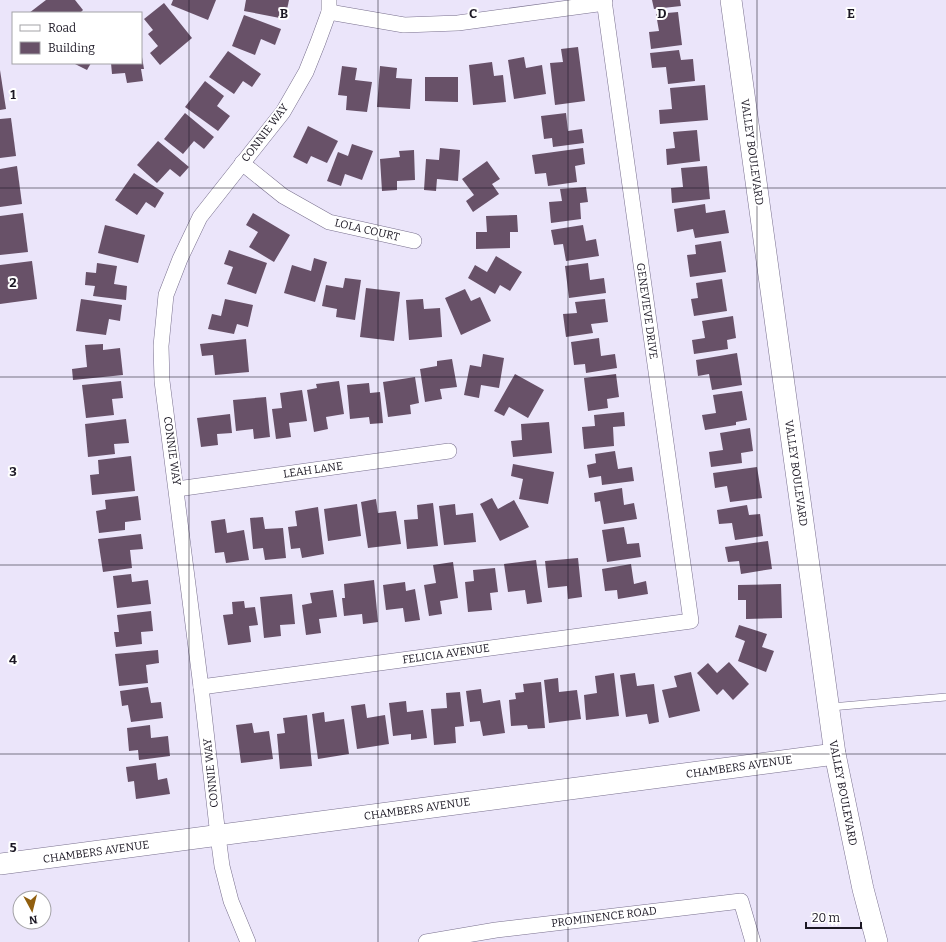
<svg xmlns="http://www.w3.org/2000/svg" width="946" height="942" viewBox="0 0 946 942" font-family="Bitter,serif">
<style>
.building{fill:#685168}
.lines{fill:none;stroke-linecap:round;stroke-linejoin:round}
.lane-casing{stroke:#79708e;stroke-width:8}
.street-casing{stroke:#79708e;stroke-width:16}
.secondary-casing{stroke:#79708e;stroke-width:22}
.lane{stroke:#fff;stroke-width:7}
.street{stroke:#fff;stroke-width:15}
.secondary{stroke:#fff;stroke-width:21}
.grid{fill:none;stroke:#1c1824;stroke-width:1;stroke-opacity:0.55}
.labels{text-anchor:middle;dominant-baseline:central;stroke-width:4;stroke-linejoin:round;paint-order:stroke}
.street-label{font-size:11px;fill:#1c1824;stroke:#fff}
.grid-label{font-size:13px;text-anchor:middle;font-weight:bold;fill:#1c1824;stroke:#fff;stroke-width:4;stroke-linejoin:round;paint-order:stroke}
</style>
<rect width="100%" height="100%" fill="#ebe5fa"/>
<g class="building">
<polygon points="46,0 75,0 83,10 80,13 29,13"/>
<polygon points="173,0 216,0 208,20 171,5"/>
<polygon points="246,0 289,0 285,19 244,11"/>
<polygon points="652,0 680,0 681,6 654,9"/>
<polygon points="164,3 192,38 160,65 150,53 158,46 148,34 153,30 144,19"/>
<polygon points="678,12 682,45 651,49 649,32 659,31 656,14"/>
<polygon points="244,15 281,29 275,45 261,39 255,55 232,46"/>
<polygon points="578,47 585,101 555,105 550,63 563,62 561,49"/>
<polygon points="679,50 681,60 693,59 695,81 668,84 666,67 652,68 650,53"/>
<polygon points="141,51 144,69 141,69 143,81 127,83 125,73 112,74 111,63 141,63"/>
<polygon points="228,51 261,74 252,87 243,81 234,94 209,77"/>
<polygon points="524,57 526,68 542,65 546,94 514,99 508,60"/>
<polygon points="492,62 494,76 503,75 506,102 473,105 469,65"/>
<polygon points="73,63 91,63 87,70"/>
<polygon points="342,66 357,68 355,80 372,82 367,112 346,110 347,96 338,95"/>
<polygon points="380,66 397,68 396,78 412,79 410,109 377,107"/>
<polygon points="0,70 6,109 0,110"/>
<polygon points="425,77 458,77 458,102 425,101"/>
<polygon points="205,81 224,96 217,106 230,116 218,131 185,107"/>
<polygon points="705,85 708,120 660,124 659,110 672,109 670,88"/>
<polygon points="185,113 214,137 204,149 194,141 183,154 164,139"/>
<polygon points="566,113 568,131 582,129 584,143 553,147 552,138 544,139 541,116"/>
<polygon points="11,118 16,156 0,158 0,119"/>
<polygon points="308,126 338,141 327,163 311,156 307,164 293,157"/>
<polygon points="697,130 700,161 667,165 666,149 675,148 673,132"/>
<polygon points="158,141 189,167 180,177 170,169 157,183 137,165"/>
<polygon points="352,144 373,151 362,180 345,174 341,186 327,181 338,152 348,156"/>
<polygon points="440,148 460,150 458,181 437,179 436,191 424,190 426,159 439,160"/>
<polygon points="583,148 585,164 575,166 577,182 548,186 546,173 535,174 532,155"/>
<polygon points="414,150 415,180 397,181 397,190 382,191 380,159 400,157 399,151"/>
<polygon points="487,161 500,179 492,184 499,194 473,212 466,201 474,195 462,179"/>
<polygon points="17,166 22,204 0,207 0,169"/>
<polygon points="707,166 710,199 672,203 671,188 683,187 681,168"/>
<polygon points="134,173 164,193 155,208 146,202 137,215 115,200"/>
<polygon points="586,187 588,202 580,203 581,219 551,223 549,202 562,201 560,189"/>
<polygon points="705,204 706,213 725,210 729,233 695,238 693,229 677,232 674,209"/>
<polygon points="23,213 28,252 0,255 0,216"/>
<polygon points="253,213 290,235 274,262 249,247 258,232 246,225"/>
<polygon points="517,215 518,232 510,232 510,248 476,249 476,232 487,232 486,216"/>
<polygon points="105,225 145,235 138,263 98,253"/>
<polygon points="583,225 586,241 596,239 599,256 566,261 563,244 554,245 551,230"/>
<polygon points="721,241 726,272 690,277 687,255 696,254 695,245"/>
<polygon points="229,250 267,263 256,294 227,284 233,267 224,264"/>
<polygon points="496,256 522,272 510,291 500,285 495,294 468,278 475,265 487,272"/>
<polygon points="314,258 327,262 315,302 284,293 292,265 311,271"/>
<polygon points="32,261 37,299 0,304 0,265"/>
<polygon points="97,263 117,266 114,284 127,286 126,300 93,296 95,286 85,285 86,272 96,273"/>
<polygon points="588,263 590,280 604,278 606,293 569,298 565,266"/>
<polygon points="345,278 361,280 355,320 336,317 337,309 322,306 326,285 343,288"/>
<polygon points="722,279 727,311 694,316 691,299 698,298 696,283"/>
<polygon points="366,288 400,292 394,341 360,337"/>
<polygon points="465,289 471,301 480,297 491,321 461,335 445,298"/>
<polygon points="81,299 122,305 120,321 109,319 106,335 76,331"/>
<polygon points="225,299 253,305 248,327 237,324 234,334 208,329 212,314 221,316"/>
<polygon points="423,299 424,309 440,308 442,337 409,340 406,300"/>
<polygon points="605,299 608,322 591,324 593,333 566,337 563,314 577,313 575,302"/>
<polygon points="733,316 736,338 727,340 728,349 694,354 692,340 705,338 702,321"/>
<polygon points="599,338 601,356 615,354 617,368 586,373 585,364 574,365 571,342"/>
<polygon points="246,339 249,372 215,375 213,355 202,356 200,344"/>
<polygon points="103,344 103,350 120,348 123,375 73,380 72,369 87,367 85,345"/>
<polygon points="737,353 742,385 712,390 709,374 698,376 696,360"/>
<polygon points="483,354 504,358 499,388 481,385 479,398 464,395 470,365 481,367"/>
<polygon points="452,359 457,387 440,389 442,399 425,402 420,369 437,366 437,361"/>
<polygon points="515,374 544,390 528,418 509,407 504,416 494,411"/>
<polygon points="616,374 619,397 607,399 608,408 588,411 584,378"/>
<polygon points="415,377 419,403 410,405 411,414 388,417 383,382"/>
<polygon points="121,381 123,398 112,399 114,415 86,418 82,385"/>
<polygon points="339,381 344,414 326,417 328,429 314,432 307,390 317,388 316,384"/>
<polygon points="369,383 370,393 380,392 383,423 370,424 369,417 350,419 347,385"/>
<polygon points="302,390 307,421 289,423 291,437 276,439 272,409 282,408 280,393"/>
<polygon points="742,391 747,420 736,422 736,425 705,430 702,415 716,413 713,395"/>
<polygon points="266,397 270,437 254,439 253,429 236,431 233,400"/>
<polygon points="624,412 625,426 613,427 614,446 584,449 582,427 595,426 594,415"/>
<polygon points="230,414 232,433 217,434 218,445 201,447 197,418"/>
<polygon points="126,419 129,443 114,444 115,454 88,457 85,424"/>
<polygon points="549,422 552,453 513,457 511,441 522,440 521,424"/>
<polygon points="750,428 753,451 741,453 742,463 711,467 709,452 723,450 720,433"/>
<polygon points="615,451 618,469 632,467 634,481 602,485 601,476 589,478 587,465 596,463 595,454"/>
<polygon points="131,456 135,491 92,495 90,475 99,474 98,460"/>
<polygon points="513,464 554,472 548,504 519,499 523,479 511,476"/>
<polygon points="757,467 762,498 730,502 727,486 715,488 713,473"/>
<polygon points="622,488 624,505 634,503 637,519 604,524 600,501 595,502 594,493"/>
<polygon points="138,496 141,520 125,522 125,530 99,533 96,511 106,509 105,500"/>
<polygon points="492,498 498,509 514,500 529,527 500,541 480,504"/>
<polygon points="376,499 378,513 396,511 401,544 368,548 361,502"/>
<polygon points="433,503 438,546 407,549 404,520 418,519 417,505"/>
<polygon points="357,504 361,536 328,541 324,509"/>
<polygon points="455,504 456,515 473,513 476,542 444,545 439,506"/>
<polygon points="747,505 749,515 760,514 763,536 735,540 732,523 719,524 717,510"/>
<polygon points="318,507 324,554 302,558 300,548 291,549 288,527 297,526 295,511"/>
<polygon points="263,517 265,529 283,528 286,558 265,560 263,548 253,549 250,518"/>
<polygon points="225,519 227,533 244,530 249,560 226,563 224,552 215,553 211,521"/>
<polygon points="624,527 627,544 639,543 641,557 607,562 602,530"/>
<polygon points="141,534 143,549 130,550 132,568 103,572 98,539"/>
<polygon points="768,541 772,569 741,574 739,561 728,562 725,547"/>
<polygon points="578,558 582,597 568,599 567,586 548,588 545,561"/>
<polygon points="536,560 542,602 527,604 525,590 508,592 504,564"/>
<polygon points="453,562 458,598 440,601 442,614 429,616 424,585 436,583 433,565"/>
<polygon points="631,564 634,584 646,581 648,594 618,599 617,590 605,591 602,569"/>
<polygon points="495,568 498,592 490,593 492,610 468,612 465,582 474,581 473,570"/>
<polygon points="131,574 132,582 148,580 151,604 117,608 113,576"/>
<polygon points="374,580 378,622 363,624 362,614 344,616 342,598 345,598 344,584"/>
<polygon points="405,582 406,591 415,589 420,620 405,622 403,608 386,610 383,585"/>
<polygon points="781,584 782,618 746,619 746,600 738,600 738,585"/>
<polygon points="333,590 337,617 319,619 321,633 306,635 302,605 312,603 310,593"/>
<polygon points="292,594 295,624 280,625 281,636 264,638 260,597"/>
<polygon points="244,601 245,608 255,607 258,625 249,626 251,642 228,645 223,615 233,614 232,602"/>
<polygon points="151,611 153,631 141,632 142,644 116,647 114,632 119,632 117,615"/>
<polygon points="739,625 767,634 762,647 774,651 766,672 738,661 745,641 735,637"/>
<polygon points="158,650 159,663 146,665 148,683 119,686 115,654"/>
<polygon points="729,662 749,684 733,700 723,689 717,695 697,673 708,663 717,673"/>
<polygon points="691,672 700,711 669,718 662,690 677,687 674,676"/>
<polygon points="614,673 619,716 586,720 584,695 597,693 595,676"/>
<polygon points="635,673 637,686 654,684 659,722 649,724 647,714 626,717 620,675"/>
<polygon points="558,678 559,692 577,690 581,719 549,723 544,680"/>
<polygon points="541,682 545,728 528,729 527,725 511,726 509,700 516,699 515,693 524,692 523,684"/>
<polygon points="148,687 151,703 161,702 163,718 131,722 128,705 122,706 120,691"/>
<polygon points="481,689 483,703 500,700 505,733 483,736 480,721 470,722 466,691"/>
<polygon points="460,692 464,726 455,727 456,743 434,745 431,709 447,708 446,693"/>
<polygon points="406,701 407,712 423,710 427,738 411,740 411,734 393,736 389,703"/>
<polygon points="365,704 367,718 385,715 389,744 357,749 351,706"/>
<polygon points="324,712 325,722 344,719 349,754 318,759 312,714"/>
<polygon points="307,715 312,766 280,769 277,734 285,733 283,718"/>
<polygon points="252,723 254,733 269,731 273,759 241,763 236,725"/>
<polygon points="150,725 151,738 168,736 170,756 139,760 138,750 129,751 127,728"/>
<polygon points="156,763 158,780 167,778 170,794 136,799 134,781 128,782 126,767"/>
</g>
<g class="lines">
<g class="lane-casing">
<polyline id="lane" points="831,707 946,697"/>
</g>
<g class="street-casing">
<g id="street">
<polyline points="329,12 404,25 458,23 605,3"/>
<polyline points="242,163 283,196 329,222 414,241"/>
<polyline points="177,489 449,451"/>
<polyline points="201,687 691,621 604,0"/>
<polyline points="248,942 231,901 222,866 218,836 201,687 162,381 161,346 166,295 180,259 200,217 283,112 306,72 318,42 329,12 329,0"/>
<polyline points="426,942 496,930 741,901 753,942"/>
</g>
</g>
<g class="secondary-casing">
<g id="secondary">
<polyline points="731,0 835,754 863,889 877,942"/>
<polyline points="0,864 835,754"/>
</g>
</g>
<use href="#lane" class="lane"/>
<use href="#street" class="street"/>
<use href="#secondary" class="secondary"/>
</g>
<path class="grid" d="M189 0V942M378 0V942M568 0V942M757 0V942M0 188H946M0 377H946M0 565H946M0 754H946"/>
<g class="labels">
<g class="street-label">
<text transform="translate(265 133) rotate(-53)">CONNIE WAY</text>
<text transform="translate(752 152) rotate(82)">VALLEY BOULEVARD</text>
<text transform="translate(367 230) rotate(13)">LOLA COURT</text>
<text transform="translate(647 311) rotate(82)">GENEVIEVE DRIVE</text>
<text transform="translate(172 451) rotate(82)">CONNIE WAY</text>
<text transform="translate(313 470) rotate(-8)">LEAH LANE</text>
<text transform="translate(796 473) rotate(82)">VALLEY BOULEVARD</text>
<text transform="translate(446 654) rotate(-8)">FELICIA AVENUE</text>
<text transform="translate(739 767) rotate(-8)">CHAMBERS AVENUE</text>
<text transform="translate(211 773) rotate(-96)">CONNIE WAY</text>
<text transform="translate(843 793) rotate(79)">VALLEY BOULEVARD</text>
<text transform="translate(417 809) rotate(-8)">CHAMBERS AVENUE</text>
<text transform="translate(96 852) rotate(-8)">CHAMBERS AVENUE</text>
<text transform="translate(604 917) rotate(-7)">PROMINENCE ROAD</text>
</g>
</g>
<g class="grid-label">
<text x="284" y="18">B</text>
<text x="473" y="18">C</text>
<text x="662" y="18">D</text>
<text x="851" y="18">E</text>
<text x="13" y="99">1</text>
<text x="13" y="287">2</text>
<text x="13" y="476">3</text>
<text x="13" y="664">4</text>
<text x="13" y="852">5</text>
</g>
<rect x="12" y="12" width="130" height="52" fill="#ffffff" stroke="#a4a3a7"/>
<rect x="20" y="25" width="20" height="6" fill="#ffffff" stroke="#a4a3a7"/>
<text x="48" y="32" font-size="12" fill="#1c1824">Road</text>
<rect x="20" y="42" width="20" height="12" fill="#685168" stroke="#a4a3a7"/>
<text x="48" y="52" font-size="12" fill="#1c1824">Building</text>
<g transform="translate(32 910) rotate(173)"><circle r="19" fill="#ffffff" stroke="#a4a3a7"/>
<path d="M0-3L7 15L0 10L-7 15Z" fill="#915f0e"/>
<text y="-6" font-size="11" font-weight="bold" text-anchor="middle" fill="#1c1824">N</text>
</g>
<path d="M806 922v6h55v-6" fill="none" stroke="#1c1824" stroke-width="2"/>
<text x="812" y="922" font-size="12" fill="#1c1824" stroke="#ffffff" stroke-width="3" paint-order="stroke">20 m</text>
</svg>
